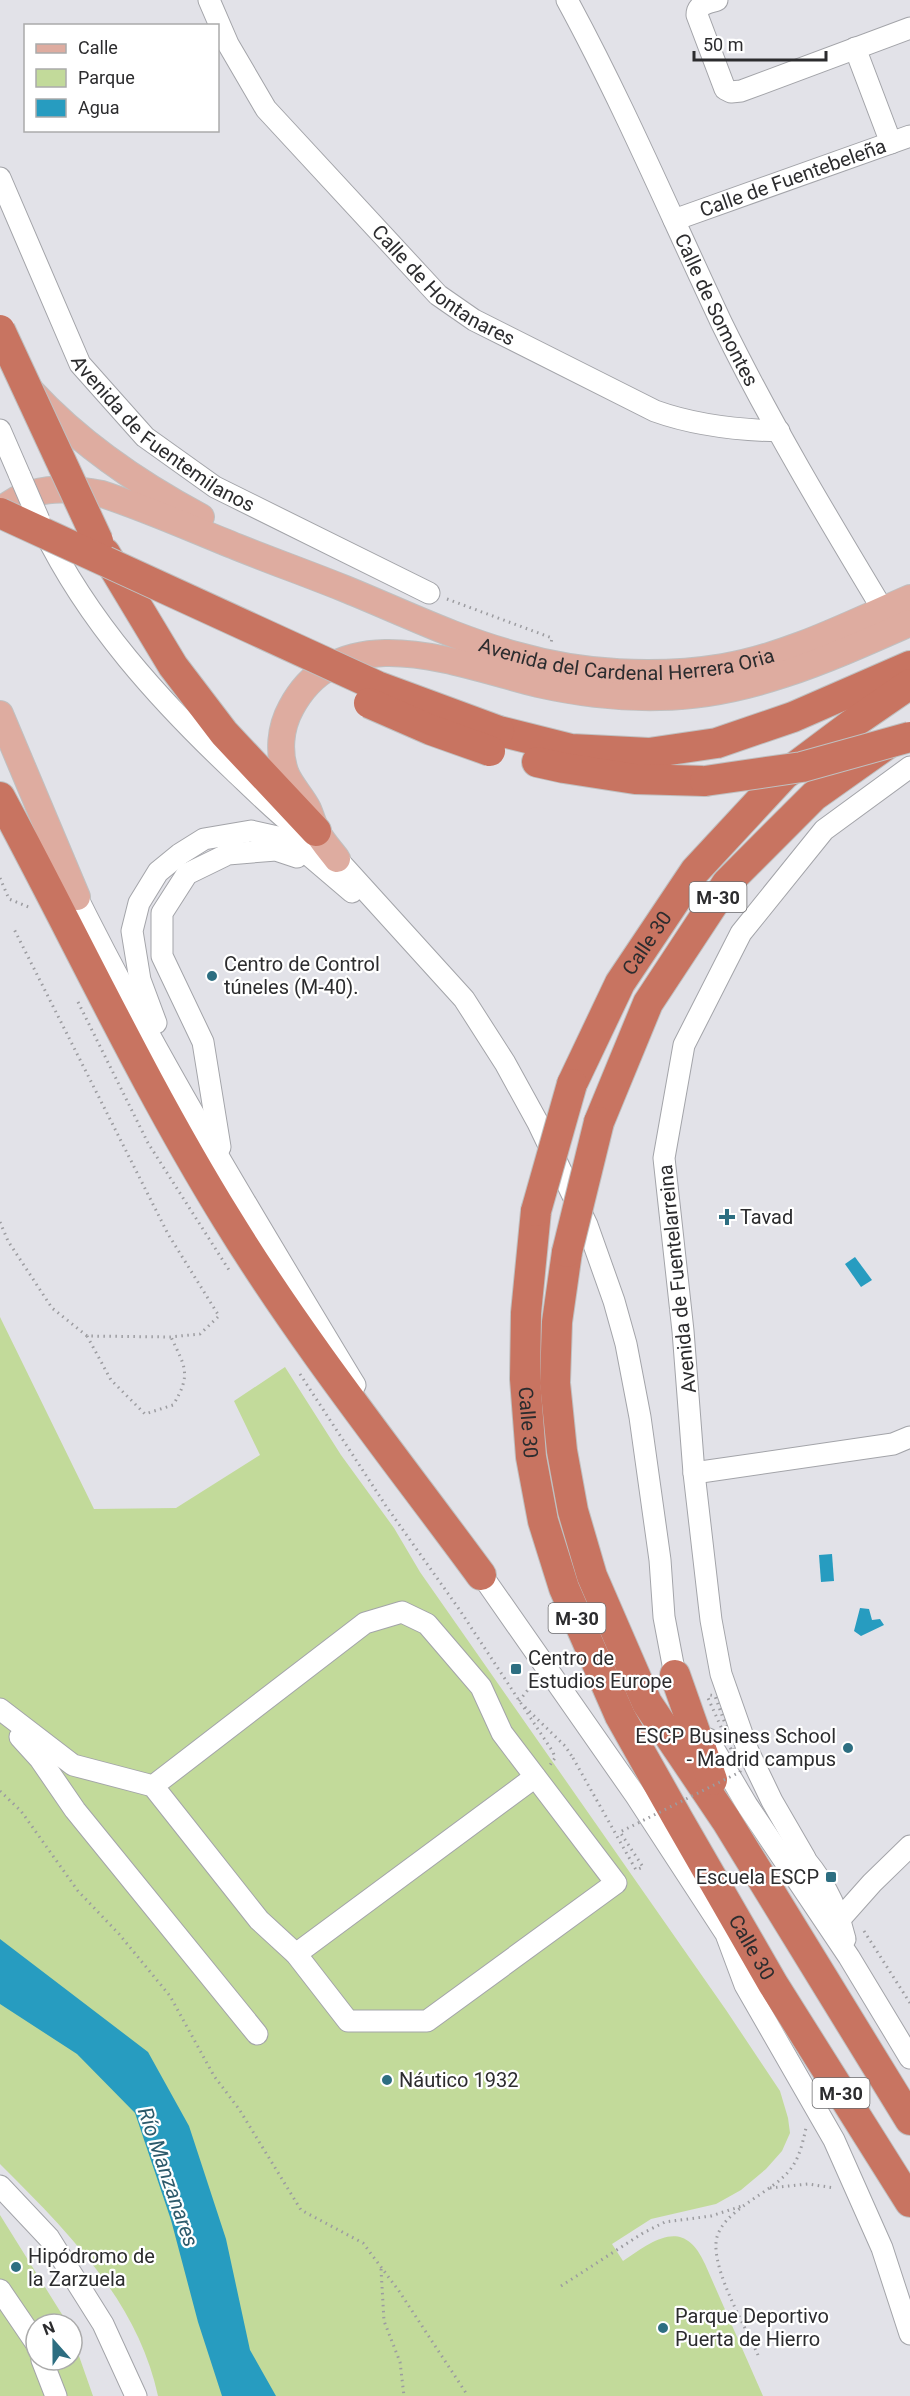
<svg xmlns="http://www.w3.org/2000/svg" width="910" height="2396" viewBox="0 0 910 2396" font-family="Roboto,sans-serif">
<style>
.green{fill:#c2da9a}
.water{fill:#279cc0}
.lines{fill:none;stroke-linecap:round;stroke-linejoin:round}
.minor-casing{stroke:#a3a4a9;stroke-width:23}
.major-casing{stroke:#c0c0c0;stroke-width:28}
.highway-casing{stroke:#c0c0c0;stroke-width:32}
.path{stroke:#9c9ca0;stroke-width:3;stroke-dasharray:1.5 4.5;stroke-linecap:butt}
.minor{stroke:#fff;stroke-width:21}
.major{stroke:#deaca0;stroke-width:26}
.highway{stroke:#c87461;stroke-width:30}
.minor-bridge-casing{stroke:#a3a4a9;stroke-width:23;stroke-linecap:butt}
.highway-bridge-casing{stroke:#c0c0c0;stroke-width:32;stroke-linecap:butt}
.path-bridge{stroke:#9c9ca0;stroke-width:3;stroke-dasharray:1.5 4.5;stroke-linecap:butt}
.minor-bridge{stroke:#fff;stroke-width:21}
.highway-bridge{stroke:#c87461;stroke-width:30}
.poi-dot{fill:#2d6e81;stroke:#fff;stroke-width:2}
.labels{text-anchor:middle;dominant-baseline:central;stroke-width:4.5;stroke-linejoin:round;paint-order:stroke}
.shield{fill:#fff;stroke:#6b6b6d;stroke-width:1.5}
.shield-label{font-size:18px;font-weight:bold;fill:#2c2c2e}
.street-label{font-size:20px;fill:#2c2c2e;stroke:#fff}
.poi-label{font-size:20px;fill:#2c2c2e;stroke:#fff;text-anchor:start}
.water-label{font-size:21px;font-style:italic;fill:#2d5a6b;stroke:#fff}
</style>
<rect width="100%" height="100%" fill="#e2e2e8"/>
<g class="green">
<path d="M0 1317 94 1509 176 1508 260 1455 234 1401 285 1367 341 1455 394 1528 420 1572 726 2010 780 2091 788 2118 790 2133 782 2151 766 2169 741 2190 716 2204 651 2219 612 2244 623 2261C655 2239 684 2217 705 2264L763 2396H158C138 2301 66 2230 0 2164Z"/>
<polygon points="0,2215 68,2324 36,2324 36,2360 72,2360 72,2336 93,2396 0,2396"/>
</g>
<g class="water">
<polygon points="855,1257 872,1280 861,1287 845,1264"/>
<polygon points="832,1554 834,1581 821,1582 819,1555"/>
<polygon points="860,1608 869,1609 872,1620 880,1619 884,1625 861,1636 854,1631"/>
<polygon points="0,1939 148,2052 189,2126 226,2239 250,2350 276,2396 222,2396 198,2322 171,2220 135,2113 77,2054 0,2004"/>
</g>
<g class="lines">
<g class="minor-casing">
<g id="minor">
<path id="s1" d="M209 0 228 44 266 109 438 295 474 320 655 411C694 425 737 430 779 431"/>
<path id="s2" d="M567 0C624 105 671 216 722 324 770 422 827 517 883 610"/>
<path d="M717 0C708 3 697 4 697 15L725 89 731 92 741 91 910 28"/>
<polyline points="855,48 891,143"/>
<path id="s3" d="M0 178 80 364 145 437 215 487 429 593"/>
<path id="s4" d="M674 220 910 136"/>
<polyline points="0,430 20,476"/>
<path d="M43 529C88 622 160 701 234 771 255 791 276 812 299 830"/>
<polyline points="326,850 337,859 464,999 505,1063 538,1123 587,1225 614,1301 626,1344 640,1417 660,1560 664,1617 675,1675 682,1687"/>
<path d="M70 883C155 1056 256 1221 355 1385"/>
<polyline points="156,1023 140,980 132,931 139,903 158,872 180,854 204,839 251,831 291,840 352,892"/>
<polyline points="220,1147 203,1042 162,956 162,913 187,874 228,854 276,850 297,857"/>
<polyline points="694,1473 893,1444 910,1437"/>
<polyline points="474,1564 636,1796 726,1934 745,1985 834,2140 882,2248 910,2334"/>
<polyline points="0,1709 73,1765 153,1786 259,1920 296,1954 348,2021 427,2021 616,1883 502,1733 481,1687 427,1624 402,1612 365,1623 153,1786"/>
<polyline points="20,1737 40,1759 75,1810 257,2034"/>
<polyline points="708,1739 747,1805 849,1957 910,2058"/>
<path d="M796 1849C821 1876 836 1903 845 1939"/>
<polyline points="805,1858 772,1801 748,1751 721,1674 711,1620 694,1473 683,1331 664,1158 684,1045 741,933 824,830 910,767"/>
<polyline points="840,1919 872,1883 910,1846"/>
<polyline points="296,1954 535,1777"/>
<polyline points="0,2186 49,2238 103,2324 136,2396"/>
<polyline points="0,2290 36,2343"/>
<polyline points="42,2360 56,2396"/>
</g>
</g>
<g class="major-casing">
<g id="major">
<path d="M31 391C79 443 139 484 201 517"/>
<path id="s5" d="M0 512C27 485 67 487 102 494 148 509 192 529 237 547 272 561 308 574 343 588 400 611 456 639 516 655 582 674 656 678 723 667 788 656 850 624 910 598"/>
<polyline points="0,714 77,897"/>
<path d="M337 859C330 850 321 840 316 830 313 823 311 816 308 809 302 797 291 786 286 774 278 753 280 728 291 708 341 614 460 665 538 684 578 693 619 698 660 697 748 696 831 658 910 623"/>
</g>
</g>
<g class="highway-casing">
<g id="highway">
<polyline points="105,553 173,666 224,733 316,831"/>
<polyline points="499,731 571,749 649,753 717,743 793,717 910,666"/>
<polyline points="537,762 564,768 635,779 705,781"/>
<path d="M0 797C76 938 143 1083 227 1219 303 1343 395 1458 481 1575"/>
<path id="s6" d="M572 1084 620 983 695 871 784 775 852 724 910 684"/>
<polyline points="599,1122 648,1003 727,883 814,796 886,745"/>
<path id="s7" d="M536 1211 526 1313 525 1379 531 1457 543 1521 564 1588 620 1716 678 1819 773 1984 910 2202"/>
<polyline points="567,1252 557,1322 555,1383 562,1451 573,1511 592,1576 647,1703 726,1820 910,2120"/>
<polyline points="675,1675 712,1780"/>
</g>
</g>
<g class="path">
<polyline points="447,599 552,638 551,643"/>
<polyline points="0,878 9,899 31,908"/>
<polyline points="78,1002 148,1143 229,1270"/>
<polyline points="0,1222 8,1241 52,1308 87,1336 170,1337 200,1334 219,1316 168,1234 14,929"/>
<path d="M87 1336 111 1380 145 1414 173 1405C192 1374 185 1367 171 1337"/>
<polyline points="300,1374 386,1506 459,1609 553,1752 555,1758 550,1765"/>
<polyline points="519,1701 531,1686"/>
<polyline points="525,1707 565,1746 573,1758"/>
<polyline points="0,1791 21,1811 78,1891 119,1934 170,1996 214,2076 239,2109 301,2210 363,2243 399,2291 468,2396"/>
<polyline points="864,1931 910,2003"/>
<polyline points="770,2188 808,2184 835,2188"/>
<polyline points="381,2269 384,2321 400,2362 404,2396"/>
<polyline points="561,2286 643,2233 665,2222 711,2216 742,2206"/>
<path d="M758 2355C745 2326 714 2274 716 2243 718 2210 775 2193 792 2167 800 2156 803 2141 806 2128"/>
</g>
<use href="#minor" class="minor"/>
<use href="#major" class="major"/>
<use href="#highway" class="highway"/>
<g class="minor-bridge-casing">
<polyline id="minor-bridge" points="20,476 39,520"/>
</g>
<g class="highway-bridge-casing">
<g id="highway-bridge">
<polyline points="0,330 98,541"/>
<polyline points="0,513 377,686 499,731"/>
<polyline points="369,703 431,730 490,751"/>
<polyline points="705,781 802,767 910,737"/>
<polyline points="536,1211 572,1084"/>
<polyline points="567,1252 599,1122"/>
</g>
</g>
<polyline class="path-bridge" points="573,1758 636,1870 643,1867 620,1832 740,1772 741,1768 715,1696 710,1695 708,1698 734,1756"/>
<use href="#minor-bridge" class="minor-bridge"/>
<use href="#highway-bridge" class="highway-bridge"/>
</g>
<g class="poi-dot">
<circle cx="212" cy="976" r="6"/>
<path d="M724 1208h6v6h6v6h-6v6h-6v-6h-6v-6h6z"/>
<rect x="510" y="1663" width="12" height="12" rx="3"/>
<circle cx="848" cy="1748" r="6"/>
<rect x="825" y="1871" width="12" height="12" rx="3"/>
<circle cx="387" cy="2080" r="6"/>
<circle cx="16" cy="2267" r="6"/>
<circle cx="663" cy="2328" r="6"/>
</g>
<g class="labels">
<g class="shield">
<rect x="689.5" y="882" width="57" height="30" rx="4.5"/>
<rect x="548.5" y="1603" width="57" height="30" rx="4.5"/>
<rect x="812.5" y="2078" width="57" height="30" rx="4.5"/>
</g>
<g class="shield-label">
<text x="718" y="897">M-30</text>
<text x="577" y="1618">M-30</text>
<text x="841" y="2093">M-30</text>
</g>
<g class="street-label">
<text stroke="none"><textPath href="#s4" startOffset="126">Calle de Fuentebeleña</textPath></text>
<text stroke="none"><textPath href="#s1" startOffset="375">Calle de Hontanares</textPath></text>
<text stroke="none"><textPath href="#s2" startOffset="344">Calle de Somontes</textPath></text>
<text stroke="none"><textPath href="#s3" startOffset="312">Avenida de Fuentemilanos</textPath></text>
<text stroke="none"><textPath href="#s5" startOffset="664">Avenida del Cardenal Herrera Oria</textPath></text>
<text stroke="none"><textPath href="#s6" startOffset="160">Calle 30</textPath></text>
<text transform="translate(677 1279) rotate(-96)">Avenida de Fuentelarreina</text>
<text stroke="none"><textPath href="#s7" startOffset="212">Calle 30</textPath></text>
<text stroke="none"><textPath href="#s7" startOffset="788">Calle 30</textPath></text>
</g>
<g class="poi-label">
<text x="224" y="964">Centro de Control<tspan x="224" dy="23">túneles (M-40).</tspan></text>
<text x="740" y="1217">Tavad</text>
<text x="528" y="1658">Centro de<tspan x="528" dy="23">Estudios Europe</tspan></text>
<text x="836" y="1736" text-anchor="end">ESCP Business School<tspan x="836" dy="23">- Madrid campus</tspan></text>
<text x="819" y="1877" text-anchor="end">Escuela ESCP</text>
<text x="399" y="2080">Náutico 1932</text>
<text x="28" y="2256">Hipódromo de<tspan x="28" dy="23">la Zarzuela</tspan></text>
<text x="675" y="2316">Parque Deportivo<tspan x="675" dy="23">Puerta de Hierro</tspan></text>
</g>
<g class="water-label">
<text transform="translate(168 2177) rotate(71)">Río Manzanares</text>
</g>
</g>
<rect x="24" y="24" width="195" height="108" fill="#ffffff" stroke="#ababab" stroke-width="1.5"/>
<rect x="36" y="44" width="30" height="9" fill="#deaca0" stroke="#ababab" stroke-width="1.5"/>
<text x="78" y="54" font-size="18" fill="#2c2c2e">Calle</text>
<rect x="36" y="69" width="30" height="18" fill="#c2da9a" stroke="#ababab" stroke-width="1.5"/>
<text x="78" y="84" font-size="18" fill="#2c2c2e">Parque</text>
<rect x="36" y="99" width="30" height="18" fill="#279cc0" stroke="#ababab" stroke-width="1.5"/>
<text x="78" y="114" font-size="18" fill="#2c2c2e">Agua</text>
<g transform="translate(54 2342) rotate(339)"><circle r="28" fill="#ffffff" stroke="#ababab" stroke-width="1.5"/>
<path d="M0-4.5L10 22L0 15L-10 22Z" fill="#2d6e81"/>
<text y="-9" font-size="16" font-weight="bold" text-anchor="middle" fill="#2c2c2e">N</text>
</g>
<path d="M694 51v9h132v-9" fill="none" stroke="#2c2c2e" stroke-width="3"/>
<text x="703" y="51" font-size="18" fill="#2c2c2e" stroke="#ffffff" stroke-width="4.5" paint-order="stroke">50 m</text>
</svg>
